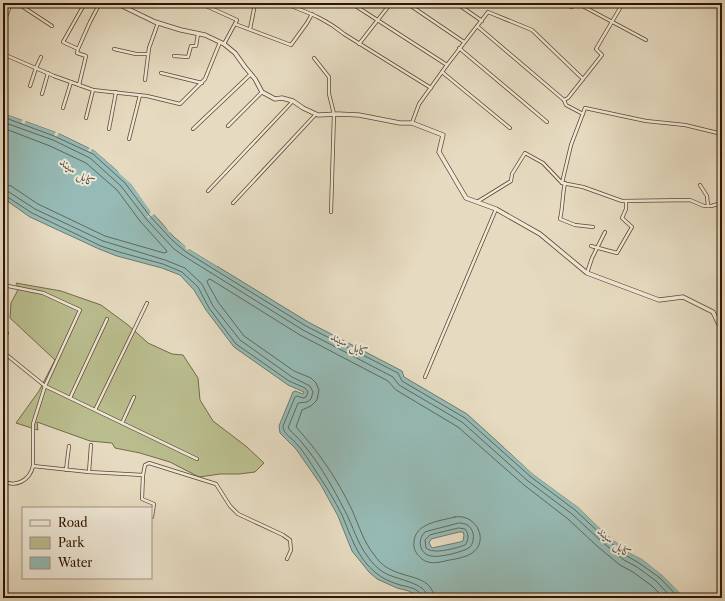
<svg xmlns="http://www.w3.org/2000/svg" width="725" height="601" viewBox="0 0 725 601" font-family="'Libre Caslon Text',Amiri,serif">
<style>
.green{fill:#babe8f;stroke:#746a48}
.water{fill:#96bbb6;stroke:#6d796d;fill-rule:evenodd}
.pier{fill:#e6dbc1}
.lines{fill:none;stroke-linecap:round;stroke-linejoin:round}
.shore{stroke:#62685b;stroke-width:1}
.minor-casing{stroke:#5d4630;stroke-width:4}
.tertiary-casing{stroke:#5d4630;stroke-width:5}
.minor{stroke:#efe8d7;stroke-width:2.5}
.tertiary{stroke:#efe8d7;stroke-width:3.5}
.labels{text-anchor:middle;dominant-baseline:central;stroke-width:4;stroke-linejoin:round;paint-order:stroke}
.water-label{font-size:12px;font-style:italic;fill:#534f40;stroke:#efe8d7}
</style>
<rect width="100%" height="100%" fill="#e6dbc1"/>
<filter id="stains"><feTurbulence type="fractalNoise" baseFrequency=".005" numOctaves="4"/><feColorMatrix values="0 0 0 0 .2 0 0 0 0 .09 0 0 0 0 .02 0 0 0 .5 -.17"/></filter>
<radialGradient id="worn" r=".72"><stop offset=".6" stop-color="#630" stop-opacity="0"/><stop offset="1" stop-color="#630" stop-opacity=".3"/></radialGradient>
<polygon class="green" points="16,283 61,291 101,305 128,325 148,343 172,354 183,355 198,378 200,400 213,421 247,447 264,463 255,472 239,474 220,474 199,477 170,462 140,453 115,448 112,443 90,441 37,422 38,430 16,423 39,391 55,360 10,318 11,303 19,288"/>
<path class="water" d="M3 113 56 132 95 151 128 180 152 212 174 237 189 249 308 322 402 371 404 377 467 414 533 474 578 507 607 535 630 553 642 559 662 575 685 598H420L409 591 397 588 377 579 369 572 352 551 338 516 321 485 296 449 280 433 279 426 293 392 295 391 303 394 304 392 288 385 234 347 206 310 194 290 180 275 162 268 117 256 99 249 30 217 3 198ZM459 532H463L464 535 463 541 460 542 432 548 429 543 431 539Z"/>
<g class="pier">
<polygon points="3,111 57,130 96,149 129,179 153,211 181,241 218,264 217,266 189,249 187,250 185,248 186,247 170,232 169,232 164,224 154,214 148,218 147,217 151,212 131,184 119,173 118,171 95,151 92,149 90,152 88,150 90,148 59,133 56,137 54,135 56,132 26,121 24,124 21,122 23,120 3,113"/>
<polygon points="504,447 506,447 535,472 579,505 609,533 631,551 643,558 659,570 687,598 685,598 662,575 642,559 630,553 607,535 578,507 533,474"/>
</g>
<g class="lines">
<g class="shore">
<polyline points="3,117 54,136 93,154 125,183 149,215 172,240 186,252 306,326 398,373 402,381 465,418 531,477 575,510 605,538 627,556 639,563 660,578 679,598"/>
<polyline points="3,122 53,140 90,158 121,186 147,220 174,249 184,256 303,330 393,377 399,385 462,422 528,481 572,514 601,541 624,560 637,567 656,581 672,598"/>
<polyline points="3,128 50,146 86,163 117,190 140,221 166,250 167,252 164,253 105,236 38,204 11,186 3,184"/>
<path d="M3 190 9 192 35 209 103 241 165 260 185 268 202 284 213 306 240 340 292 377 310 386 313 392 311 399 307 402 298 403 288 428C293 434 299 438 303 444 320 464 333 488 345 511 353 526 357 543 368 557 372 563 377 568 383 572 395 580 427 582 428 598"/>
<path d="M3 195 6 196 32 213 101 246 119 252 163 264 182 272 198 287 209 308 236 344 289 381 305 388 308 392 306 397 303 398 297 396 295 397 283 426C283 433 289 436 294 441 303 450 310 462 317 473 326 486 335 501 342 515 351 536 357 558 376 573 382 578 390 582 397 584 405 587 421 587 422 598"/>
<path d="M455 517C476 513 490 541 472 553 465 558 454 559 445 561 437 563 428 564 422 559 417 555 413 549 414 543 414 523 440 521 455 517Z"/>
<path d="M459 523C466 523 471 526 473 533 474 537 473 544 470 547 464 552 438 558 431 556 419 554 417 539 425 532Z"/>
<path d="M459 528 465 529C469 534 469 540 465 545 456 548 434 555 426 548L425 540 430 535Z"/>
<path d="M434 598C433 577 408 578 394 571 386 568 380 563 375 556 363 541 360 528 352 510 338 480 318 451 296 427L302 410 311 406 317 400 319 390 316 383 311 378 294 371 244 336 218 302 207 282 208 280 210 279 300 335 388 381 396 390 458 427 524 485 568 519 597 546 620 565 633 572 652 586 664 598"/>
</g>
<g class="minor-casing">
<g id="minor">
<polyline points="17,3 52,26"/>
<polyline points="351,3 447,65"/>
<polyline points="456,3 482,21"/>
<polyline points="561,3 572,7 575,3"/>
<polyline points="577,3 646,40"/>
<polyline points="204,5 237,20 224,44"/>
<path d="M291 6C312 14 327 20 344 34L431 88"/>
<polyline points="411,6 464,42"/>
<polyline points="6,17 11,3"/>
<polyline points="235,24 291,45 307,23 312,14"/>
<polyline points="477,26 564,100 566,105 583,114"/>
<polyline points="250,29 254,9 254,3"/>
<polyline points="359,44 391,3"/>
<polyline points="459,48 547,122"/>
<polyline points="78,49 90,22 100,3"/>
<polyline points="114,49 136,54 148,54"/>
<polyline points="3,54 54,76 93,90 147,96 180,104 205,79 220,42"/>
<polyline points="174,56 188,57 191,46 196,46 198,34"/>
<polyline points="314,58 329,77 329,94 334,114 331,212"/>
<polyline points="442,72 510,128"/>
<polyline points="161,73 202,83"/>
<polyline points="145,80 149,48 158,23"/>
<polyline points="79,85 86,56 77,53 78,49 63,42 85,3"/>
<polyline points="30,86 36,68 41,57"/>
<polyline points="42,94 48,73"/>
<polyline points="564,100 568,98 602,55 596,49 623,3"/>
<polyline points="63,108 71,82"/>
<polyline points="86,118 93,90"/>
<polyline points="412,123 419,104 447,65 488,12 532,30 583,79"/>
<polyline points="228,126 262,92"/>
<polyline points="109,129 116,92"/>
<polyline points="193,129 251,74"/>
<polyline points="129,139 140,95"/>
<polyline points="562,183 583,187 622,201 690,200 704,206 711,206 722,203"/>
<path d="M565 183C562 196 563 207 560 219L575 225 593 227"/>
<polyline points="700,185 707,196 708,206"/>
<polyline points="208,191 293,101"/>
<polyline points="477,202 511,181 512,174 525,153 543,163 562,183 571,145 585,108 646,121 685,125 722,134"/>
<polyline points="233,203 316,114"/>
<polyline points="591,246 617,253 632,227 622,218 626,209 626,201"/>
<polyline points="587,273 592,258 605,232"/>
<polyline points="3,285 43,293 80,310 45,386 33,424 33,466"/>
<polyline points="3,330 7,333"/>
<polyline points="3,352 45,386 197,459"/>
<polyline points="425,377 496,209"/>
<polyline points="70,398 107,319"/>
<polyline points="95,410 147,303"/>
<polyline points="122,423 134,397"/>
<polyline points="66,470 69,446"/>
<polyline points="89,472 91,445"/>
<polyline points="143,475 142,499 154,504 152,517"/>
<path d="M3 481C16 488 30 480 33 466L89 472 143 475 145 465 149 463 216 484 230 506 238 514 283 535 290 540 291 550 287 559"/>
</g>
</g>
<g class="tertiary-casing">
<g id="tertiary">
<polyline points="116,3 155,22 181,30 205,35 224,44 235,53 245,67 255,79 262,92 275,99 282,98 293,101 303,108 318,115 338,114 359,115 400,123 412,123 443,135 439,152 466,198 496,209 540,234 587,273 659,300 683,297 713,312 722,331"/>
<polyline points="3,587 7,598"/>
</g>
</g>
<use href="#minor" class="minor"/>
<use href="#tertiary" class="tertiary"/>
</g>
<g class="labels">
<g class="water-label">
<text transform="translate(78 172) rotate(36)">کابل سيند</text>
<text transform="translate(350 344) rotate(26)">کابل سيند</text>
<text transform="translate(615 542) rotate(40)">کابل سيند</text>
</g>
</g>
<rect width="725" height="601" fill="none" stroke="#e6dbc1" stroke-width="16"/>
<rect x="4" y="4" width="717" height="593" fill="none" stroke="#2f1500" stroke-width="2"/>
<rect x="8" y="8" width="709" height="585" fill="none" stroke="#2f1500"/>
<rect x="22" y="507" width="130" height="72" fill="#efe8d7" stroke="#a29481"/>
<rect x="30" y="520" width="20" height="6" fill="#efe8d7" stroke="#a29481"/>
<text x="58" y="527" font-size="12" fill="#2f1500">Road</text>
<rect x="30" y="537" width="20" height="12" fill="#babe8f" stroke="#a29481"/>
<text x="58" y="547" font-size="12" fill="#2f1500">Park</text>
<rect x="30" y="557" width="20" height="12" fill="#96bbb6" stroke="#a29481"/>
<text x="58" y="567" font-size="12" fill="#2f1500">Water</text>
<rect width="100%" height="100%" filter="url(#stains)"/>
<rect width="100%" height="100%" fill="url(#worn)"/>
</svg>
